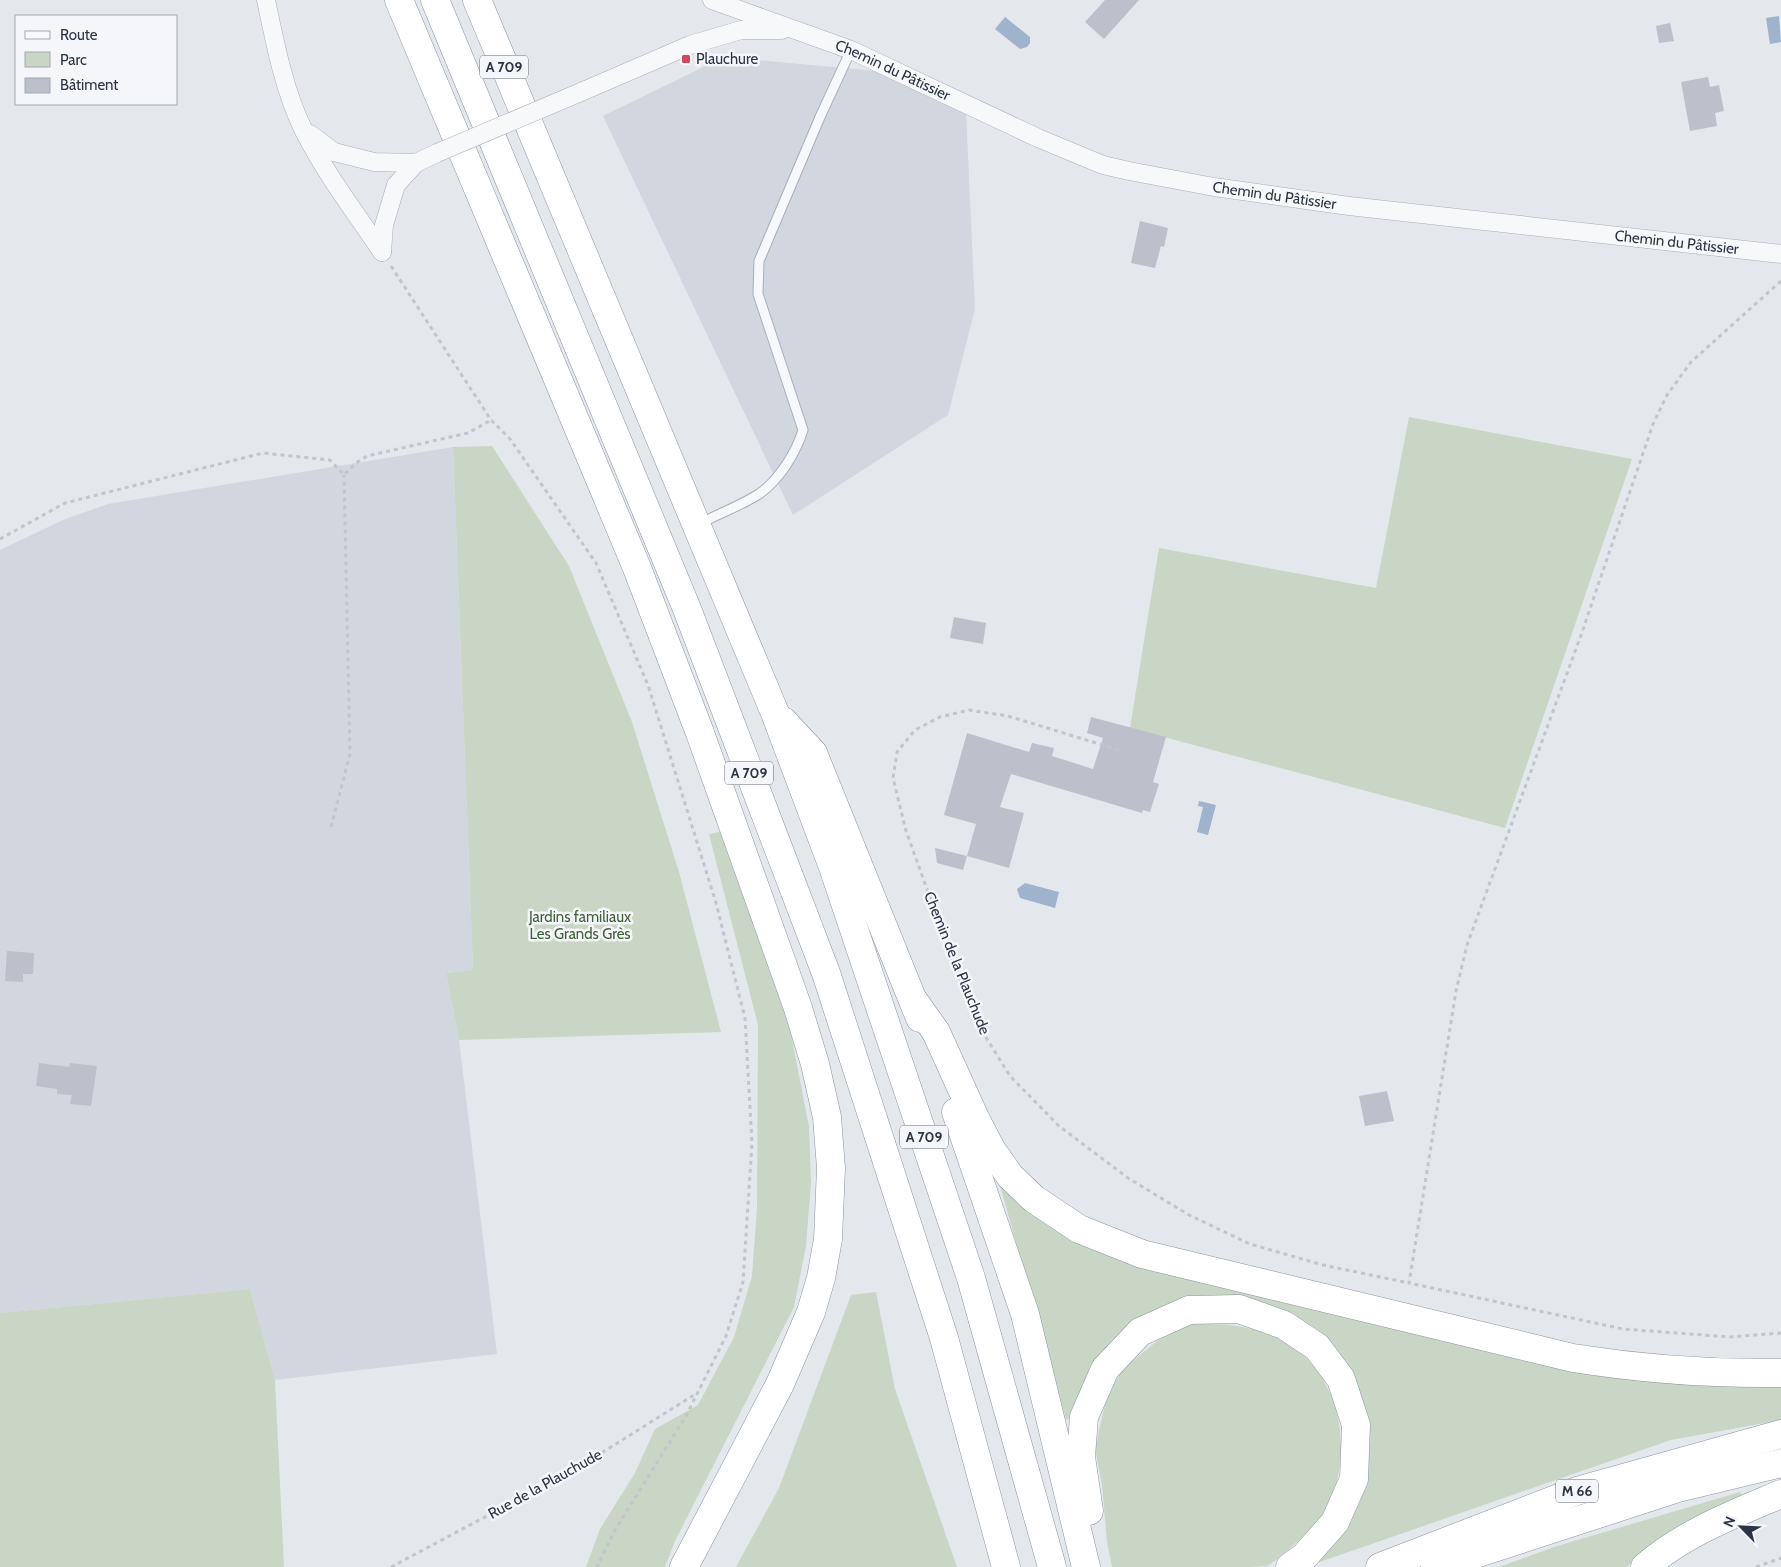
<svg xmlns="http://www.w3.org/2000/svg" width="1781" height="1567" viewBox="0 0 1781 1567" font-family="Cabin,sans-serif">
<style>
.built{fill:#d2d6de}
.green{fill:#c9d6c5}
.water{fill:#9fb4cc}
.building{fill:#bbc0ca}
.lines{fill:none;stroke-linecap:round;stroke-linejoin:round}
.lane-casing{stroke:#a9aeb7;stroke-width:11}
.street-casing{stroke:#a9aeb7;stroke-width:19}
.highway-casing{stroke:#8b94a3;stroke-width:29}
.path{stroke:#c2c5cb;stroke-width:3;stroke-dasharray:4 4;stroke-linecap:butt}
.lane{stroke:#f7f8fa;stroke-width:9}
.street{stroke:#f7f8fa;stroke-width:18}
.highway{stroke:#fff;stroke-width:28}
.street-bridge-casing{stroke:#a9aeb7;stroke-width:19;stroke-linecap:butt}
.street-bridge{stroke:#f7f8fa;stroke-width:18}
.poi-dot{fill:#d1495b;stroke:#f4f6f9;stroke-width:2}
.labels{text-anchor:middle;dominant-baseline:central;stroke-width:5;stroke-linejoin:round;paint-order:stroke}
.shield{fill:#f4f6f9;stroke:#676e7b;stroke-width:1}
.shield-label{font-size:14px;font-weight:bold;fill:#2b3445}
.poi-label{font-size:15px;fill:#2b3445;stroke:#f4f6f9;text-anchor:start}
.street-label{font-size:15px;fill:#2b3445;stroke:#f4f6f9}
.park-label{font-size:15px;fill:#3f6138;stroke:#f4f6f9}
</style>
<rect width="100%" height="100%" fill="#e4e7ec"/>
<g class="built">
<polygon points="724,57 877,71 966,112 975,309 948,415 793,515 603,116"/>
<polygon points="453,447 473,970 446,973 459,1040 497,1354 275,1380 250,1289 0,1313 0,550 63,520 108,504"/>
</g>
<g class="green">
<polygon points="1409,417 1632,459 1505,828 1130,728 1159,548 1376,588"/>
<polygon points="492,446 569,566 632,722 679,872 721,1032 459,1040 446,973 473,970 453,447"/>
<polygon points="720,832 789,1024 809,1127 811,1182 806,1246 794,1307 675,1541 665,1567 586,1567 600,1529 635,1473 655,1429 698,1405 734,1337 752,1276 757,1208 758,1025 709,834"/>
<polygon points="999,1182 1029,1212 1077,1243 1287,1300 1781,1381 1781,1420 1671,1440 1314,1564 1368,1447 1331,1349 1195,1300 1165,1305 1136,1321 1112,1340 1095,1365 1075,1415 1066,1420"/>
<polygon points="250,1289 275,1380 284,1567 0,1567 0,1313"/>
<polygon points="876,1292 895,1389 957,1567 736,1567 779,1488 851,1295"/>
<path d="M1190 1323C1226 1324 1264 1325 1295 1347 1300 1350 1304 1356 1308 1360 1344 1398 1350 1458 1329 1505 1322 1520 1282 1558 1267 1566 1259 1567 1242 1567 1233 1567 1193 1567 1152 1567 1112 1567L1107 1542 1102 1485 1095 1449 1107 1395 1124 1368 1157 1341Z"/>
<polygon points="1740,1492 1745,1500 1684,1529 1626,1567 1499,1567 1554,1547"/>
</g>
<g class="water">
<polygon points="1779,16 1781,42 1770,44 1766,18"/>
<polygon points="1005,17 1030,37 1030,43 1027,47 1020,49 995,29"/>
<polygon points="1199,801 1216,805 1208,835 1197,832 1203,807 1198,806"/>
<polygon points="1025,883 1059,892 1055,908 1020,898 1017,889"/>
</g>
<g class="building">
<polygon points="1105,0 1139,0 1104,39 1085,22"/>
<polygon points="1670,23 1674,41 1659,43 1656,26"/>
<polygon points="1708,77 1710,87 1719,85 1724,111 1715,113 1717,126 1690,131 1681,82"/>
<polygon points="1140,221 1168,228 1164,247 1161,246 1155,268 1131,263"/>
<polygon points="954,617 986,623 983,644 950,638"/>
<polygon points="1091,717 1166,737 1153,782 1159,784 1150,812 1143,810 1142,813 1011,774 1000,807 1024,813 1009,868 967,856 976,824 944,815 967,733 1029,752 1032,743 1054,748 1052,756 1093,769 1103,738 1087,733"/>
<polygon points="935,848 967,856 963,870 937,863"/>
<polygon points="7,951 34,953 33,974 23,974 23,982 5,981"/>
<polygon points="39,1063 69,1067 70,1063 97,1066 91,1106 70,1104 72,1095 57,1094 57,1089 36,1086"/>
<polygon points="1387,1091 1394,1121 1365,1126 1359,1096"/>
</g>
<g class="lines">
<g class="lane-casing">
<path id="lane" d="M699 524C718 514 740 506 759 494 779 480 796 453 803 430L758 294 759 261 820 117 851 50"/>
</g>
<g class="street-casing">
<g id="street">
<path d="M266 0C275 43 284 90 303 129 325 173 355 212 382 252"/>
<path id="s1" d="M712 0 851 50 1038 138 1103 165 1129 171 1214 187 1349 206 1781 254"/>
<polyline points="581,92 690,45 741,30 782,30"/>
<polyline points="310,134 334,152 374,162 416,163 437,153"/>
<polyline points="382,252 384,225 396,185 416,163"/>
</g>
</g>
<g class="highway-casing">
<g id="highway">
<polyline points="399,0 637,568 700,733 798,1008 815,1064 827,1117 831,1168 828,1239 821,1278 811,1312 780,1384 684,1567"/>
<polyline points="435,0 687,609 826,973 944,1338 1006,1567"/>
<polyline points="477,0 775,713 833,867 971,1278 1052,1567"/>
<polyline points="783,721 813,753 920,1018"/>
<path d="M914 1001 936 1032 975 1118 991 1149 1010 1176 1034 1199 1079 1229 1142 1254 1573 1358C1642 1369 1711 1374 1781 1373"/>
<polyline points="956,1112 1025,1314 1086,1567"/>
<polyline points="1089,1511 1081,1457 1084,1417 1105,1369 1140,1332 1189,1310 1239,1309 1284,1325 1317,1347 1341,1379 1356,1425 1354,1479 1335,1522 1304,1557 1290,1567"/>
<polyline points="1380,1567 1577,1491 1781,1434"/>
<polyline points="1435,1567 1678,1488 1781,1463"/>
<path d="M1645 1567C1684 1533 1734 1514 1781 1494"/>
</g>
</g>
<g class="path">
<polyline points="391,266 491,420 510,439 596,563 648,685 716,903 745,1018 752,1143 743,1282 726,1336 686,1416 615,1530 597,1567"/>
<polyline points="1781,281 1691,362 1667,395 1653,424 1580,638 1467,945 1456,991 1409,1283 1623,1329 1730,1337 1781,1333"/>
<polyline points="0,539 65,503 263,453 330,460 344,475 356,463 367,456 468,433 491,420"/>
<polyline points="1119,750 1008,716 969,710 940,717 915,730 897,752 893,778 906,831 954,964 982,1031 1010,1076 1059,1126 1128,1178 1189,1215 1250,1244 1323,1265 1409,1283"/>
<polyline points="331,827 350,754 344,475"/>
<polyline points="391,1567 579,1467 694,1395"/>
<polyline points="1756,1567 1781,1558"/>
</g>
<use href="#lane" class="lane"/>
<use href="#street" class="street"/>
<use href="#highway" class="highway"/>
<g class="street-bridge-casing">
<polyline id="street-bridge" points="437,153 581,92"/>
</g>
<use href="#street-bridge" class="street-bridge"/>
</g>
<rect class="poi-dot" x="681" y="54" width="10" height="10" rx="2.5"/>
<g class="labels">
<g class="shield">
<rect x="480" y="55.5" width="48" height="23" rx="4"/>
<rect x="725" y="761.5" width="48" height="23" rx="4"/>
<rect x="900" y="1125.5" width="48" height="23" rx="4"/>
<rect x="1556" y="1479.5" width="42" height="23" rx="4"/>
</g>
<g class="shield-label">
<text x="504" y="67">A 709</text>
<text x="749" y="773">A 709</text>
<text x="924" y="1137">A 709</text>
<text x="1577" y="1491">M 66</text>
</g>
<g class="poi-label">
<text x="696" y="59">Plauchure</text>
</g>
<g class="street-label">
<text stroke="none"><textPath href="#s1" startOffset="194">Chemin du Pâtissier</textPath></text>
<text stroke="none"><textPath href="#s1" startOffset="599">Chemin du Pâtissier</textPath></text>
<text stroke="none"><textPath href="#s1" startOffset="1004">Chemin du Pâtissier</textPath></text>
<text transform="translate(957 963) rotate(68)">Chemin de la Plauchude</text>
<text transform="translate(545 1484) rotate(-29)">Rue de la Plauchude</text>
</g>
<g class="park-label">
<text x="580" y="917">Jardins familiaux<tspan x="580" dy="17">Les Grands Grès</tspan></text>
</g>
</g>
<rect x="15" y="15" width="162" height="90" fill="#f4f6f9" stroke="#a4a8b1"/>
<rect x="25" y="31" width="25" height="8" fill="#f7f8fa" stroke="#a4a8b1"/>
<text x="60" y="40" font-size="15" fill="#2b3445">Route</text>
<rect x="25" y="52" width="25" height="15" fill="#c9d6c5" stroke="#a4a8b1"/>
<text x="60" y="65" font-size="15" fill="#2b3445">Parc</text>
<rect x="25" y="78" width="25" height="15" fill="#bbc0ca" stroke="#a4a8b1"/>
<text x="60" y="90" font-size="15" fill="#2b3445">Bâtiment</text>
<g transform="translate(1741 1527) rotate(294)" stroke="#f4f6f9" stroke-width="4" paint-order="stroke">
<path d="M0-4L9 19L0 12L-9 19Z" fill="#2b3445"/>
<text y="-8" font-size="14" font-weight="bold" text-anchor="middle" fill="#2b3445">N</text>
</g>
</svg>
